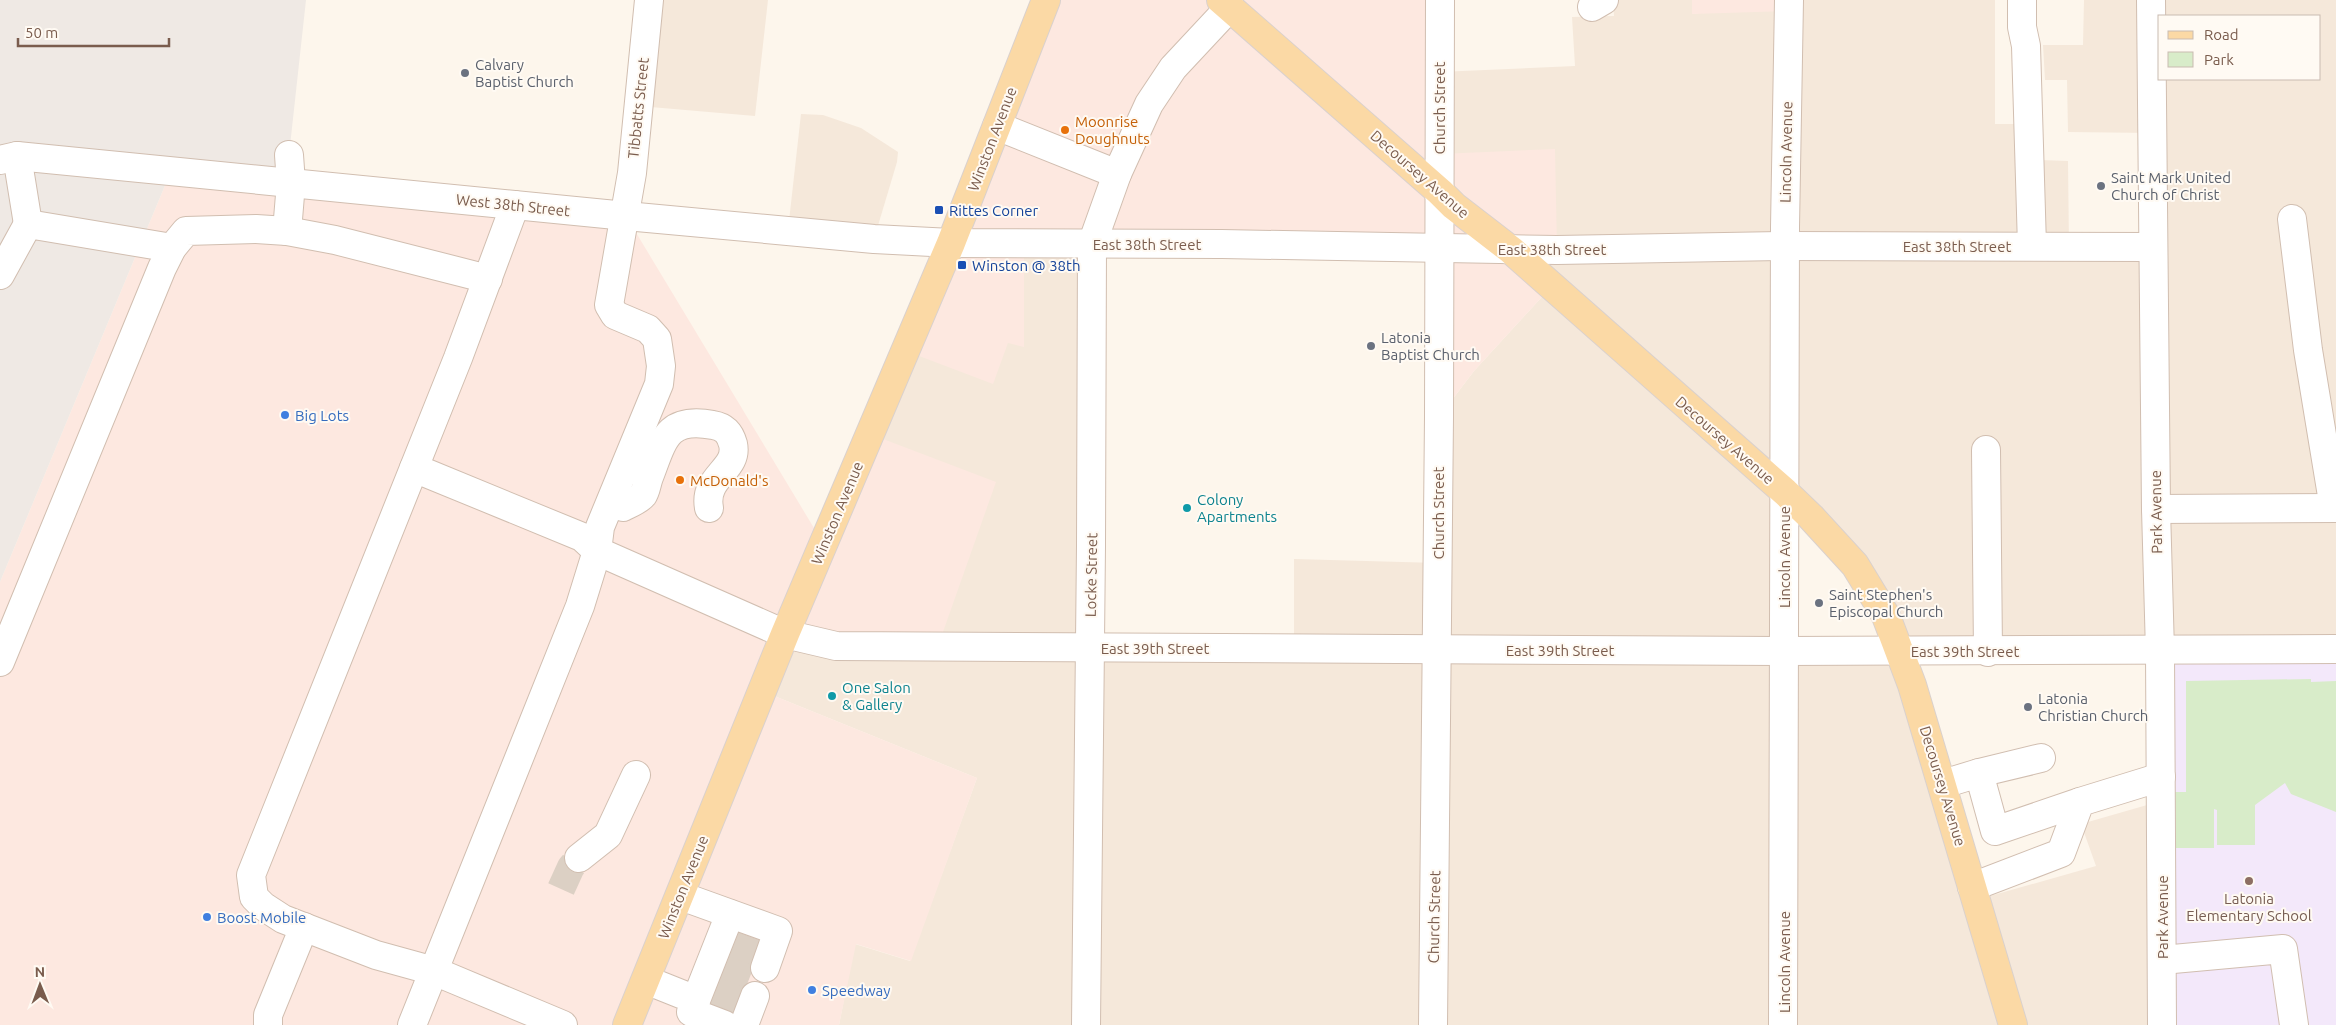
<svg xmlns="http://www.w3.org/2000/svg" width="2336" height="1025" viewBox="0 0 2336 1025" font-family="Ubuntu,sans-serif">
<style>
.residential{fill:#f5e8da;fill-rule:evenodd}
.commercial{fill:#fde8e0}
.industrial{fill:#efe9e4}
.education{fill:#f3e8fa}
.green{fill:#d8ecc9}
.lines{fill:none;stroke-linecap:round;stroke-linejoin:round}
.minor-tunnel{stroke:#dcd0c4;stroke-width:28;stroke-dasharray:28 14;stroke-linecap:butt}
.minor-casing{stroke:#d1beb0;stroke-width:30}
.major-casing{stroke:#dad1cd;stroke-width:30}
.minor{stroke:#fff;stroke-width:28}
.major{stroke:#fbd9a5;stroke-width:28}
.worship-dot{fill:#6b7280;stroke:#fffaf3;stroke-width:2}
.food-dot{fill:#e8710a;stroke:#fffaf3;stroke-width:2}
.transit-dot{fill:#1a4fb4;stroke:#fffaf3;stroke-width:2}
.shop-dot{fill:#3f7fe0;stroke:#fffaf3;stroke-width:2}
.culture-dot{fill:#0f9aa8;stroke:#fffaf3;stroke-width:2}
.education-dot{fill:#8d6e63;stroke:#fffaf3;stroke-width:2}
.labels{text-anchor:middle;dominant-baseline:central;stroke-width:4;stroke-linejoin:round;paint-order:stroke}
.worship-label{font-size:15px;fill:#5b616d;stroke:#fffaf3;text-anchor:start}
.street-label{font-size:15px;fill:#7a5c4d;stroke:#fffaf3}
.food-label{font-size:15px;fill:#c56008;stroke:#fffaf3;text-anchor:start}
.transit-label{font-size:15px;fill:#164399;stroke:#fffaf3;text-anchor:start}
.shop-label{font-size:15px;fill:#366cbe;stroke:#fffaf3;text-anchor:start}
.culture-label{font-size:15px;fill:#0d838f;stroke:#fffaf3;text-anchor:start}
.education-label{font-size:15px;fill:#785e54;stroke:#fffaf3}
</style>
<rect width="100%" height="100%" fill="#fdf6ec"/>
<g class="residential">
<polygon points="649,0 768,0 755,116 639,106"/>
<path d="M1613 0H1692L1693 14 1789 0H1995V124H2025L2040 160 2068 161 2069 247H2152L2151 133 2068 132 2067 80H2045L2043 45H2083L2084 0H2336V649L1900 651 1976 900 2096 866 2081 824 2161 801 2162 1025H839L855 944 910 961 977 778 762 691 906 351 1024 244H1092L1090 647 1294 648V559L1438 563 1439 417 1474 371 1551 287 1440 154 1439 72 1575 66 1572 17 1614 16ZM2160 16H2320V79H2160ZM1785 493 1811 517 1899 650 1784 651Z"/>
<polygon points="801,114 823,115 861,128 898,152 897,162 874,239 788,230"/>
</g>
<g class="commercial">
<polygon points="1046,0 1440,0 1440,154 1555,149 1557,250 1512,250 1551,287 1474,371 1439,417 1439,248 1024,244 1024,347 1008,343 993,384 906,351"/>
<polygon points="1692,0 1789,0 1789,11 1692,14"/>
<polygon points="171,171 626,216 823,543 870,434 996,482 938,646 785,634 762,691 977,778 911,961 856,944 839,1025 0,1025 0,582"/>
</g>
<polygon class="industrial" points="0,0 306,0 289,155 291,183 171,171 0,582"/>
<polygon class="education" points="2336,649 2336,1025 2162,1025 2160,651"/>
<polygon class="green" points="2311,679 2311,682 2336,681 2336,812 2291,794 2285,783 2255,805 2255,845 2217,845 2217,810 2214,809 2214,848 2176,848 2175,792 2186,792 2186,681"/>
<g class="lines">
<g class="minor-tunnel">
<polyline points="561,889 571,867 579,858"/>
<polyline points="732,945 759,955"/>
<polyline points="723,969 759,983"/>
<polyline points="714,991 741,1001"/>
</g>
<g class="minor-casing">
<g id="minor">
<polyline points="2022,0 2022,27 2026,46 2032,246"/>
<polyline points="2151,0 2156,509 2160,651 2162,1025"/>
<polyline points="1592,7 1604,0"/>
<polyline points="997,126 1117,174"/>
<polyline points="17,156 28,224"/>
<polyline points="0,160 17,156 626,216 874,239 951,243 1222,244 1557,250 1785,246 2153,247"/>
<polyline points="515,205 458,358 251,875 254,897 263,906 283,919 376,955 434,971 563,1025"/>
<polyline points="2292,219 2308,350 2334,508"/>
<polyline points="287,231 291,183 289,155"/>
<polyline points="0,275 28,224 172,248"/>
<polyline points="1986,450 1988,652"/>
<polyline points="414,468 582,537 597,551 785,634 836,646 1784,651 2336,649"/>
<path d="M623 507C629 504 639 500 643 495 646 491 647 482 649 477 663 441 666 416 713 425 725 427 730 433 733 444 739 470 703 476 709 508"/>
<polyline points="2156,509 2336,508"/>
<polyline points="0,662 162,268 172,248 186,231 256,229 287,231 335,240 488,279"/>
<polyline points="1979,773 2041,758"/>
<polyline points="1943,784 1979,773 1995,831 2080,802"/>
<polyline points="579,858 608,835 636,775"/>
<polyline points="1972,887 2061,853 2080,802 2161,777"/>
<polyline points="681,896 778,931 765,968"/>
<polyline points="2162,960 2283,949 2294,1025"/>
<polyline points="646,980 696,1000 691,1012 725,1025"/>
<polyline points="696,1000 730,914"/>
<polyline points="268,1025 268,1015 304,927"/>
<polyline points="412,1025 580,606 597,551 600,527 659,384 661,366 657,339 648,329 615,315 609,305 632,173 649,0"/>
<polyline points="744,1025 755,996"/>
<polyline points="1086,1025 1091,546 1092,244 1117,174 1149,104 1173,68 1230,7"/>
<polyline points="1433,1025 1439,417 1440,0"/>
<polyline points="1783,1025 1785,227 1789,0"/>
</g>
</g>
<g class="major-casing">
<g id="major">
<polyline points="1221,0 1440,192 1454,206 1511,250 1785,492 1811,517 1855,565 1886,616 1912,685 2013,1025"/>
<polyline points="627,1025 785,634 951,243 1046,0"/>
</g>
</g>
<use href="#minor" class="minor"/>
<use href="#major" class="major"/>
</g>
<g class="worship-dot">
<circle cx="465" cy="73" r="5"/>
<circle cx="2101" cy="186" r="5"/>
<circle cx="1371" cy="346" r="5"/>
<circle cx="1819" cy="603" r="5"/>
<circle cx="2028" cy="707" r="5"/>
</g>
<g class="food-dot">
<circle cx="1065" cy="130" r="5"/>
<circle cx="680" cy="480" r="5"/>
</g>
<g class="transit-dot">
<rect x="934" y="205" width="10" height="10" rx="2.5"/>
<rect x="957" y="260" width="10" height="10" rx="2.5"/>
</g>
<g class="shop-dot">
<circle cx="285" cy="415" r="5"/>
<circle cx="207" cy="917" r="5"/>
<circle cx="812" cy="990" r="5"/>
</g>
<g class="culture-dot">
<circle cx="1187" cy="508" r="5"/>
<circle cx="832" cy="696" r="5"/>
</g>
<circle class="education-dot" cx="2249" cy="881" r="5"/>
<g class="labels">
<g class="worship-label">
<text x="475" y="64">Calvary<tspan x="475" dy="17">Baptist Church</tspan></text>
<text x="2111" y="177">Saint Mark United<tspan x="2111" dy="17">Church of Christ</tspan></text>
<text x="1381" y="337">Latonia<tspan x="1381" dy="17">Baptist Church</tspan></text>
<text x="1829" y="594">Saint Stephen's<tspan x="1829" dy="17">Episcopal Church</tspan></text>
<text x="2038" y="698">Latonia<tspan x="2038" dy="17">Christian Church</tspan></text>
</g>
<g class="street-label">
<text transform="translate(638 108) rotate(-84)">Tibbatts Street</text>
<text transform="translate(1439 108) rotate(-90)">Church Street</text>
<text transform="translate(992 139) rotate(-69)">Winston Avenue</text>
<text transform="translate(1786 152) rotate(-89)">Lincoln Avenue</text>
<text transform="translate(1420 174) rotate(41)">Decoursey Avenue</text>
<text transform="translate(513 205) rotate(6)">West 38th Street</text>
<text x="1147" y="244">East 38th Street</text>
<text x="1957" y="246">East 38th Street</text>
<text x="1552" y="249">East 38th Street</text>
<text transform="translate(1725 440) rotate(41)">Decoursey Avenue</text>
<text transform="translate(2156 512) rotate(-91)">Park Avenue</text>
<text transform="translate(837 513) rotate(-67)">Winston Avenue</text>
<text transform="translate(1438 513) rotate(-90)">Church Street</text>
<text transform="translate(1784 557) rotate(-90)">Lincoln Avenue</text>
<text transform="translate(1091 575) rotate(-89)">Locke Street</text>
<text x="1155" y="648">East 39th Street</text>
<text x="1560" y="650">East 39th Street</text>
<text x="1965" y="651">East 39th Street</text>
<text transform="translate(1943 786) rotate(73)">Decoursey Avenue</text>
<text transform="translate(683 887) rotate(-68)">Winston Avenue</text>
<text transform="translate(1434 917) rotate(-89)">Church Street</text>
<text transform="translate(2162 917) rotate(-90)">Park Avenue</text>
<text transform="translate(1784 962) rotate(-90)">Lincoln Avenue</text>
</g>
<g class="food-label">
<text x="1075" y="121">Moonrise<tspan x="1075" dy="17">Doughnuts</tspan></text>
<text x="690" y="480">McDonald's</text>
</g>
<g class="transit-label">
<text x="949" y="210">Rittes Corner</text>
<text x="972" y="265">Winston @ 38th</text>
</g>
<g class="shop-label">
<text x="295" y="415">Big Lots</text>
<text x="217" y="917">Boost Mobile</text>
<text x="822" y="990">Speedway</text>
</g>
<g class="culture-label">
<text x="1197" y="499">Colony<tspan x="1197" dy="17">Apartments</tspan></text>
<text x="842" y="687">One Salon<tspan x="842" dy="17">&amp; Gallery</tspan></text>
</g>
<g class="education-label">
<text x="2249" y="898">Latonia<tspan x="2249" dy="17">Elementary School</tspan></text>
</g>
</g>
<rect x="2158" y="15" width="162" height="65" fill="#fffaf3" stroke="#cabbb1"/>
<rect x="2168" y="31" width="25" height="8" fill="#fbd9a5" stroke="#cabbb1"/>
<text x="2204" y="40" font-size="15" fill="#7a5c4d">Road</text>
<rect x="2168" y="52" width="25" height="15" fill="#d8ecc9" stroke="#cabbb1"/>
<text x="2204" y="65" font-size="15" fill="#7a5c4d">Park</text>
<g transform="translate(40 985) rotate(359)" stroke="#fffaf3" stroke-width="4" paint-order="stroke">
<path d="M0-4L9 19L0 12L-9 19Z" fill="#7a5c4d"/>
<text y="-8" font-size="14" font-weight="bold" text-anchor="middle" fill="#7a5c4d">N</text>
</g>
<path d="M18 38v8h151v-8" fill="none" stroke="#7a5c4d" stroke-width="2.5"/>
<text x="25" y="38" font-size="15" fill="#7a5c4d" stroke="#fffaf3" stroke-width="4" paint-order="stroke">50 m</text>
</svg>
